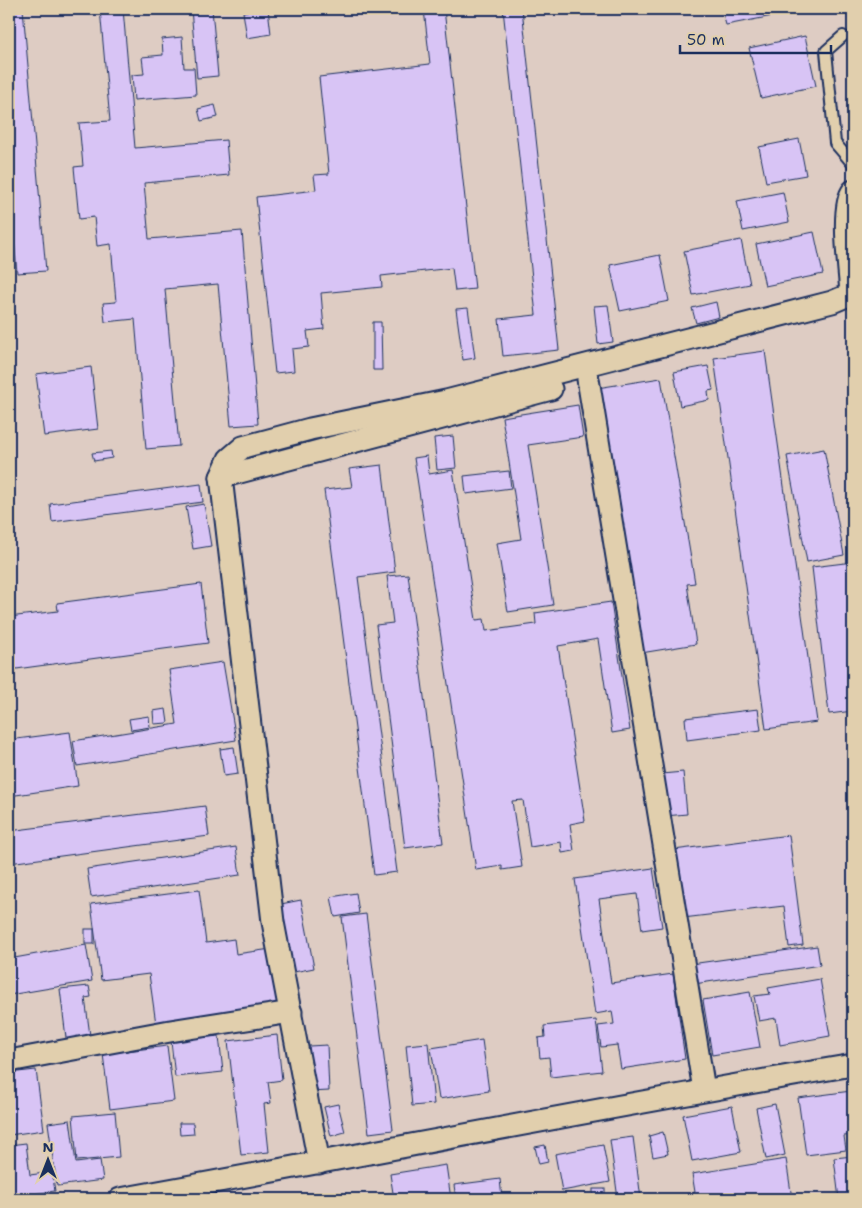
<svg xmlns="http://www.w3.org/2000/svg" width="862" height="1208" viewBox="0 0 862 1208" font-family="'Shantell Sans',sans-serif">
<style>
.building{fill:#d8c4f5;stroke:#1b2f5e}
.lines{fill:none;stroke-linecap:round;stroke-linejoin:round}
.lane-casing{stroke:#1b2f5e;stroke-width:14}
.street-casing{stroke:#1b2f5e;stroke-width:25}
.lane{stroke:#e1cfad;stroke-width:10}
.street{stroke:#e1cfad;stroke-width:21}
</style>
<rect width="100%" height="100%" fill="#deccc3"/>
<filter id="ink" filterUnits="userSpaceOnUse"><feTurbulence type="fractalNoise" baseFrequency=".02" numOctaves="2"/><feDisplacementMap in="SourceGraphic" scale="10" xChannelSelector="R" yChannelSelector="G"/><feConvolveMatrix kernelMatrix="1 2 1 2 8 2 1 2 1" color-interpolation-filters="sRGB"/></filter>
<g filter="url(#ink)">
<g class="building">
<polygon points="9,9 23,9 46,271 17,273 9,181"/>
<polygon points="100,9 123,9 135,148 226,140 229,175 144,183 149,239 242,231 258,424 231,426 218,284 165,289 179,446 146,449 135,319 105,322 103,303 116,302 111,244 97,246 94,217 79,219 74,167 83,166 79,123 110,121"/>
<polygon points="191,9 212,9 218,76 197,78"/>
<polygon points="254,9 268,9 271,34 247,38 243,12 255,10"/>
<polygon points="424,9 444,9 475,289 455,291 452,268 381,276 382,287 321,293 324,329 307,331 309,347 292,349 294,371 275,373 256,197 316,190 314,175 329,174 319,77 430,64"/>
<polygon points="503,9 522,9 559,350 503,356 499,319 536,315"/>
<polygon points="722,9 777,9 778,15 726,25"/>
<polygon points="805,36 816,86 761,98 749,48"/>
<polygon points="182,37 184,68 194,68 196,95 134,100 132,75 144,74 142,57 163,55 162,39"/>
<polygon points="215,105 218,117 201,121 198,109"/>
<polygon points="799,139 806,175 766,182 759,147"/>
<polygon points="783,192 789,222 743,231 737,201"/>
<polygon points="814,232 823,274 765,286 756,244"/>
<polygon points="741,240 750,284 693,295 684,251"/>
<polygon points="660,255 669,301 620,311 610,265"/>
<polygon points="716,302 719,317 696,323 692,308"/>
<polygon points="608,305 613,342 598,344 594,306"/>
<polygon points="468,308 475,358 463,360 456,309"/>
<polygon points="373,322 381,322 382,370 373,370"/>
<polygon points="765,351 817,722 766,729 714,358"/>
<polygon points="708,366 713,390 708,391 709,400 680,406 674,372"/>
<polygon points="91,367 98,429 44,436 36,374"/>
<polygon points="661,378 695,583 687,584 696,644 641,653 597,388"/>
<polygon points="578,405 583,437 528,445 553,605 508,612 497,543 521,539 502,417"/>
<polygon points="453,436 456,468 437,470 434,438"/>
<polygon points="824,449 844,555 807,562 787,456"/>
<polygon points="111,451 112,458 94,461 92,453"/>
<polygon points="427,456 429,474 453,470 476,620 484,619 486,631 536,624 535,613 611,602 630,730 612,733 598,639 558,646 585,821 570,824 574,851 562,853 561,842 530,847 523,800 512,801 522,867 502,870 502,866 476,870 414,458"/>
<polygon points="382,465 395,572 358,577 397,872 374,875 324,490 352,487 349,469"/>
<polygon points="509,471 511,488 466,494 464,476"/>
<polygon points="201,484 203,502 52,522 50,504"/>
<polygon points="204,504 211,546 193,549 186,507"/>
<polygon points="853,562 853,670 850,670 853,711 829,714 812,567"/>
<polygon points="408,574 443,843 405,848 376,625 393,623 387,576"/>
<polygon points="201,584 208,643 9,670 9,617 58,611 57,603"/>
<polygon points="223,662 236,740 77,766 73,741 177,724 169,670"/>
<polygon points="166,709 168,723 154,724 153,711"/>
<polygon points="758,709 761,730 687,740 685,718"/>
<polygon points="149,716 150,727 131,730 129,719"/>
<polygon points="70,732 78,786 9,796 9,740"/>
<polygon points="234,747 238,774 224,776 220,749"/>
<polygon points="683,772 687,814 665,816 662,774"/>
<polygon points="205,806 209,836 9,863 9,831"/>
<polygon points="789,835 803,945 789,947 784,906 683,918 674,850"/>
<polygon points="236,847 240,875 91,897 87,869"/>
<polygon points="653,868 662,927 642,930 637,894 599,899 611,983 673,974 685,1059 621,1069 617,1045 601,1047 598,1026 614,1024 612,1011 595,1014 575,879"/>
<polygon points="199,890 206,943 234,939 236,954 271,949 278,1007 156,1024 149,974 101,980 91,904"/>
<polygon points="356,893 359,913 335,917 331,897"/>
<polygon points="301,900 314,968 294,972 281,904"/>
<polygon points="366,914 393,1130 369,1133 342,917"/>
<rect x="85" y="929" width="9" height="15"/>
<polygon points="86,945 92,981 9,995 9,959"/>
<polygon points="817,946 820,965 694,984 691,964"/>
<polygon points="820,979 830,1036 780,1045 776,1018 759,1021 754,996 770,994 768,988"/>
<polygon points="89,986 91,997 85,998 91,1043 67,1046 60,989"/>
<polygon points="750,992 760,1047 712,1055 703,1000"/>
<polygon points="596,1020 602,1071 551,1077 549,1057 540,1058 538,1038 545,1037 544,1026"/>
<polygon points="277,1035 282,1080 268,1082 271,1103 264,1104 269,1152 241,1155 228,1041"/>
<polygon points="219,1036 223,1072 175,1077 171,1041"/>
<polygon points="482,1040 489,1091 439,1099 431,1048"/>
<polygon points="428,1043 434,1104 412,1106 406,1045"/>
<polygon points="327,1045 329,1091 311,1092 309,1046"/>
<polygon points="167,1046 174,1101 110,1109 103,1054"/>
<polygon points="36,1070 44,1130 9,1135 9,1073"/>
<polygon points="851,1091 853,1103 853,1135 844,1136 846,1150 806,1155 798,1098"/>
<polygon points="338,1104 345,1132 331,1136 324,1107"/>
<polygon points="775,1104 785,1155 766,1159 756,1108"/>
<polygon points="732,1106 741,1152 692,1161 683,1115"/>
<polygon points="115,1112 119,1157 77,1161 73,1116"/>
<polygon points="70,1120 76,1163 100,1160 103,1180 57,1186 48,1123"/>
<polygon points="179,1123 193,1123 194,1134 180,1135"/>
<polygon points="663,1132 668,1154 653,1157 649,1136"/>
<polygon points="633,1137 641,1199 618,1199 610,1140"/>
<polygon points="26,1143 30,1175 52,1172 55,1191 9,1197 9,1145"/>
<polygon points="545,1145 548,1162 539,1164 535,1147"/>
<polygon points="603,1145 610,1182 562,1191 555,1154"/>
<polygon points="853,1156 853,1199 839,1199 834,1158"/>
<polygon points="786,1159 792,1199 694,1199 693,1193 695,1192 692,1174"/>
<polygon points="446,1165 451,1199 394,1199 390,1174"/>
<polygon points="500,1179 502,1199 456,1199 454,1185"/>
<rect x="593" y="1189" width="12" height="10"/>
</g>
<g class="lines">
<g class="lane-casing">
<polyline id="lane" points="843,36 826,51 835,143 853,164"/>
</g>
<g class="street-casing">
<g id="street">
<polyline points="588,379 704,1090"/>
<polyline points="221,477 551,389"/>
<polyline points="9,1061 170,1031 291,1012"/>
<path d="M319 1163 273 922 221 477 229 459 243 447 310 429 446 401 832 302 851 294C850 273 840 206 853 191"/>
<path d="M120 1199C365 1155 608 1106 853 1065"/>
</g>
</g>
<use href="#lane" class="lane"/>
<use href="#street" class="street"/>
</g>
</g>
<rect width="862" height="1208" fill="none" stroke="#e1cfad" stroke-width="30"/>
<rect x="15" y="15" width="832" height="1178" fill="none" stroke="#1b2f5e" stroke-width="2" filter="url(#ink)"/>
<g transform="translate(48 1160)" stroke="#e1cfad" stroke-width="4" paint-order="stroke">
<path d="M0-4L9 19L0 12L-9 19Z" fill="#1b2f5e"/>
<text y="-8" font-size="14" font-weight="bold" text-anchor="middle" fill="#1b2f5e">N</text>
</g>
<path d="M680 45v8h151v-8" fill="none" stroke="#1b2f5e" stroke-width="2.5"/>
<text x="687" y="45" font-size="15" fill="#1b2f5e" stroke="#e1cfad" stroke-width="4" paint-order="stroke">50 m</text>
</svg>
